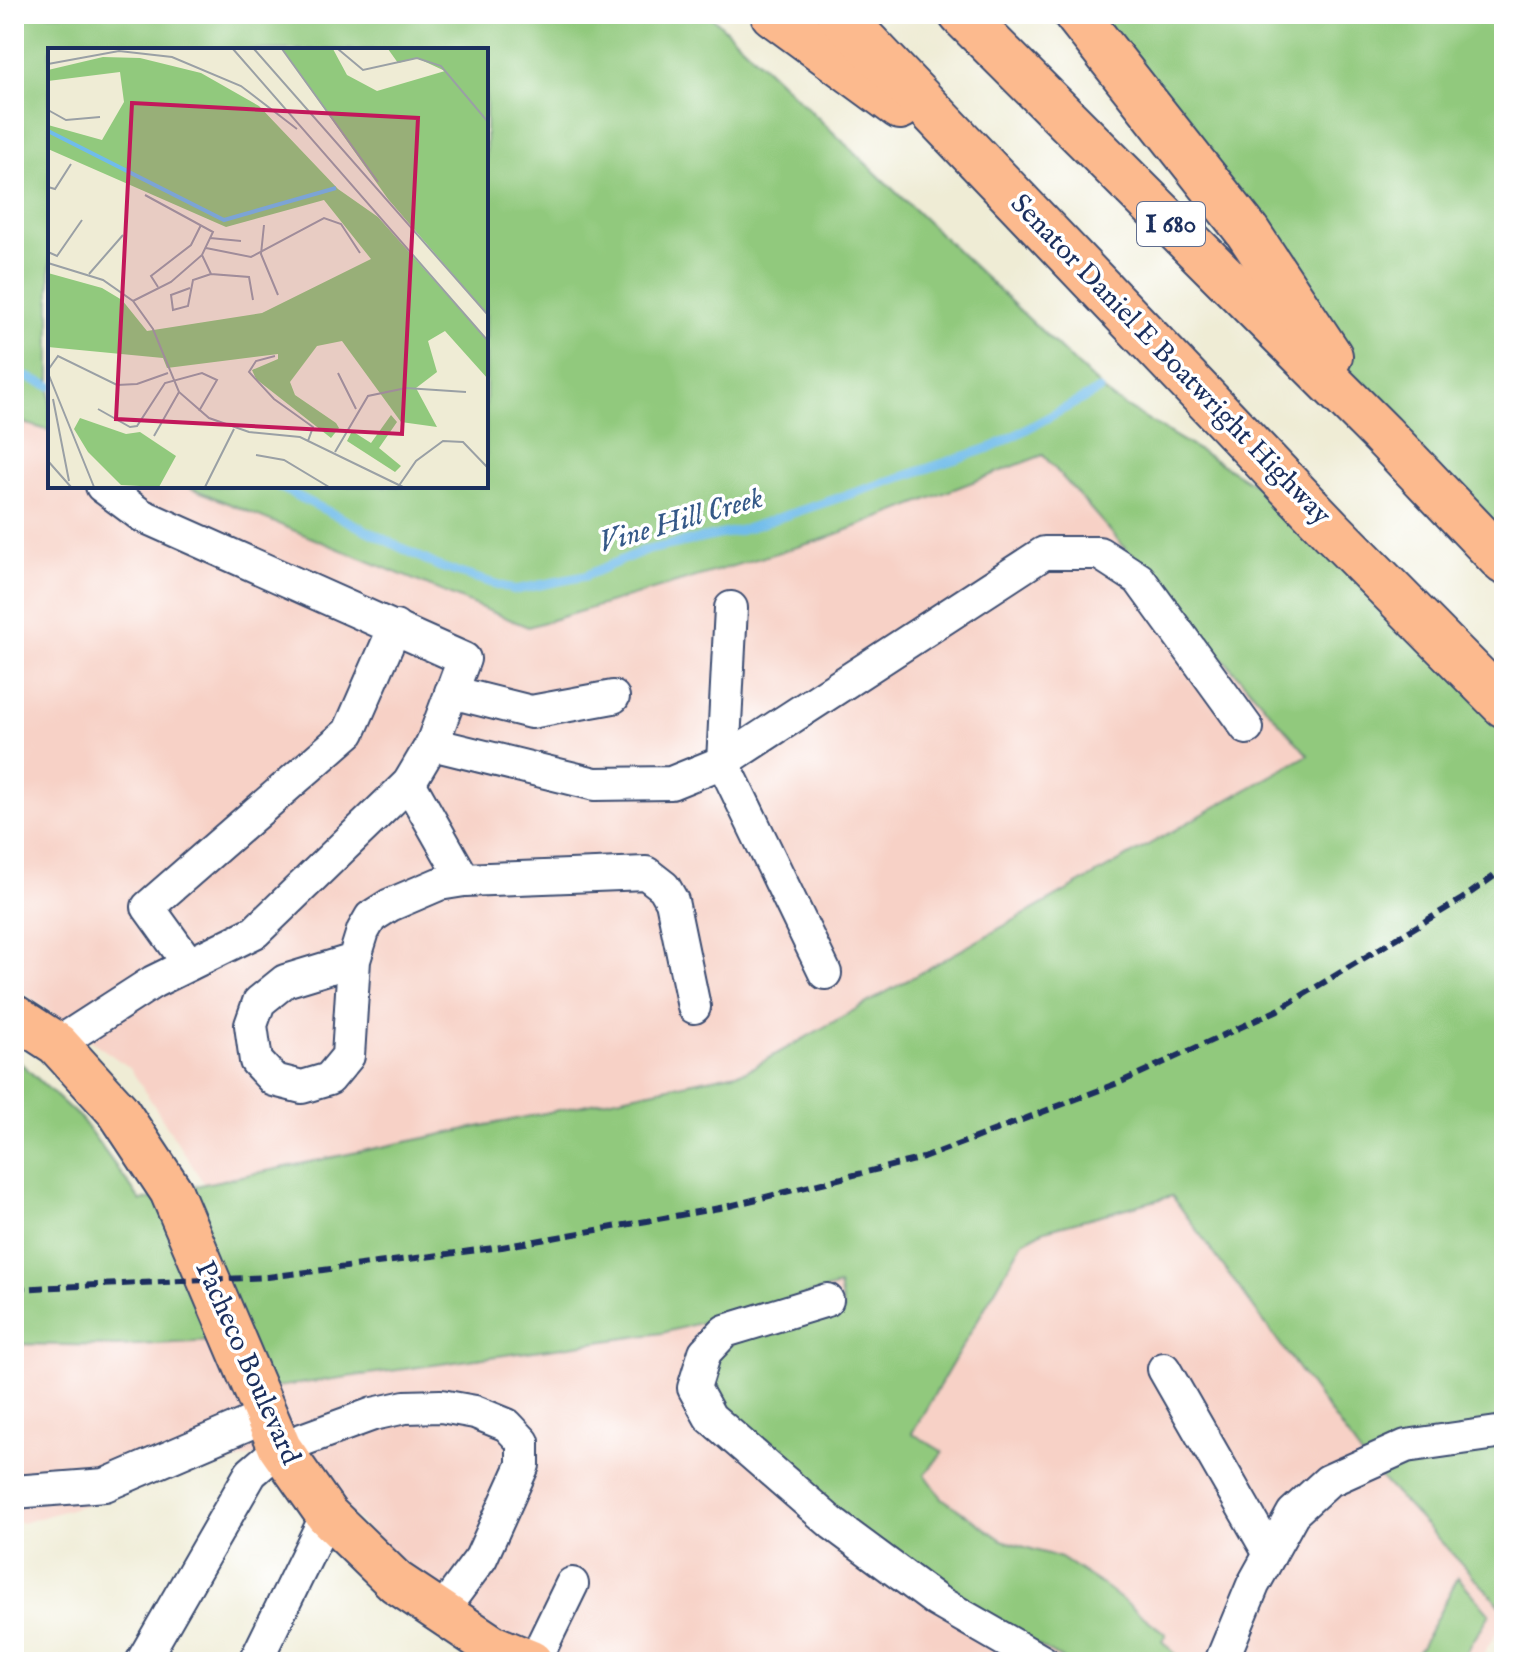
<svg xmlns="http://www.w3.org/2000/svg" width="1518" height="1676" viewBox="0 0 1518 1676" font-family="'IM FELL English',serif">
<style>
.built{fill:#f7d1c6}
.green{fill:#91c97d;stroke:#567c6e;stroke-width:2}
.lines{fill:none;stroke-linecap:round;stroke-linejoin:round}
.stream{stroke:#70bcea;stroke-width:9}
.minor-casing{stroke:#3b4b70;stroke-width:36}
.major-casing{stroke:#3b4b70;stroke-width:46}
.highway-casing{stroke:#3b4b70;stroke-width:48}
.minor{stroke:#fff;stroke-width:32}
.major{stroke:#fcba8e;stroke-width:42}
.highway{stroke:#fcba8e;stroke-width:44}
.rail{stroke:#1b2f5e;stroke-width:6;stroke-dasharray:12 6;stroke-linecap:butt}
.labels{text-anchor:middle;dominant-baseline:central;stroke-width:7;stroke-linejoin:round;paint-order:stroke}
.shield{fill:#fff;stroke:#5f6d8e;stroke-width:2}
.shield-label{font-size:26px;font-weight:bold;fill:#1b2f5e}
.street-label{font-size:28px;fill:#1b2f5e;stroke:#fff}
.water-label{font-size:30px;font-style:italic;fill:#355988;stroke:#fff}
.inset-river{fill:none;stroke:#70bcea;stroke-width:4}
.inset-road{fill:none;stroke:#9aa0a5;stroke-width:2}
.view{fill:#c2185b;fill-opacity:0.15;stroke:#c2185b;stroke-width:4}
.inset-edge{fill:none;stroke:#1b2f5e;stroke-width:4}
</style>
<rect width="100%" height="100%" fill="#fff"/>
<filter id="ink" filterUnits="userSpaceOnUse"><feTurbulence type="fractalNoise" baseFrequency=".0125" numOctaves="2"/><feDisplacementMap in="SourceGraphic" scale="16" xChannelSelector="R" yChannelSelector="G"/><feConvolveMatrix kernelMatrix="1 2 1 2 8 2 1 2 1" color-interpolation-filters="sRGB"/></filter>
<filter id="wash" filterUnits="userSpaceOnUse"><feTurbulence type="fractalNoise" baseFrequency=".006" numOctaves="4" result="noise"/><feDisplacementMap in="SourceGraphic" scale="32" xChannelSelector="R" yChannelSelector="G"/><feGaussianBlur stdDeviation="1.8" result="paint"/><feColorMatrix in="noise" values="0 0 0 0 0 0 0 0 0 0 0 0 0 0 0 0 0 1.4 0 .05"/><feComposite in="paint" operator="in"/></filter>
<g filter="url(#wash)">
<rect width="100%" height="100%" fill="#efecd5"/>
<g class="built">
<polygon points="14,420 50,431 50,486 186,486 528,627 824,539 1043,455 1308,755 746,1071 204,1184 130,1068 14,987"/>
<polygon points="1172,1196 1367,1463 1504,1609 1504,1620 1479,1662 531,1662 492,1646 280,1448 22,1523 14,1520 14,1344 116,1346 234,1340 256,1390 662,1333"/>
</g>
<g class="green">
<polygon points="14,14 709,14 1112,398 1332,531 1504,705 1504,1609 1367,1463 1172,1196 1045,1230 1023,1242 912,1433 943,1452 925,1474 942,1498 1002,1540 1061,1558 1104,1586 1166,1634 1162,1641 1182,1660 1181,1662 1067,1662 952,1596 827,1512 708,1400 713,1359 737,1339 844,1311 839,1286 662,1333 255,1390 234,1340 116,1346 14,1344 14,1057 82,1120 141,1201 204,1184 746,1071 1308,755 1043,455 824,539 528,627 186,486 486,486 486,50 50,50 50,431 14,420"/>
<polygon points="1076,14 1504,14 1504,564 1382,434"/>
<polygon points="1458,1577 1490,1614 1460,1662 1410,1662 1422,1646"/>
</g>
<g class="lines">
<g class="stream">
<polyline points="14,372 50,386"/>
<polyline points="277,486 440,567 515,590 585,576 643,551 742,530 995,446 1099,390"/>
</g>
</g>
</g>
<g filter="url(#ink)">
<g class="lines">
<g class="minor-casing">
<g id="minor">
<polyline points="731,608 723,762 825,973"/>
<polyline points="451,692 531,712 613,697"/>
<polyline points="432,744 595,784 671,783 723,762 1044,553 1099,553 1139,579 1247,728"/>
<polyline points="409,783 464,880 646,873 664,887 672,901 694,1007"/>
<polyline points="354,960 285,981 259,1002 251,1025 256,1061 274,1080 302,1087 329,1079 348,1056 354,960 363,931 371,917 390,905 439,884 464,880"/>
<polyline points="189,964 148,907 349,732 395,627"/>
<polyline points="57,1044 153,982 255,932 409,783 432,744 464,659 141,515 102,486"/>
<polyline points="827,1300 725,1331 705,1352 694,1388 710,1417 833,1524 937,1601 1043,1662"/>
<polyline points="1164,1369 1270,1554"/>
<polyline points="14,1492 105,1485 266,1416"/>
<polyline points="142,1662 251,1473 280,1448 373,1414 405,1407 441,1406 475,1412 507,1425 523,1442 523,1465 481,1558 441,1612"/>
<polyline points="255,1662 327,1515"/>
<polyline points="534,1662 572,1584"/>
<polyline points="1221,1662 1253,1585 1293,1513 1328,1481 1406,1446 1504,1432"/>
</g>
</g>
<g class="major-casing">
<polyline id="major" points="14,1016 57,1044 118,1111 171,1191 280,1448 327,1515 396,1582 492,1646 531,1662"/>
</g>
<g class="highway-casing">
<g id="highway">
<polyline points="773,14 900,107"/>
<polyline points="839,14 1332,531 1504,705"/>
<polyline points="961,14 1382,434 1504,562"/>
<polyline points="1076,14 1247,231 1330,356"/>
</g>
</g>
<use href="#minor" class="minor"/>
<use href="#major" class="major"/>
<use href="#highway" class="highway"/>
<polyline class="rail" points="14,1289 268,1277 502,1247 725,1207 923,1158 1123,1081 1278,1010 1462,899 1504,869"/>
</g>
</g>
<g class="labels">
<rect class="shield" x="1137" y="202" width="68" height="44" rx="6"/>
<g class="shield-label">
<text x="1171" y="224">I 680</text>
</g>
<g class="street-label">
<text transform="translate(1170 360) rotate(46)">Senator Daniel E Boatwright Highway</text>
<text transform="translate(247 1363) rotate(66)">Pacheco Boulevard</text>
</g>
<g class="water-label">
<text transform="translate(681 521) rotate(-16)">Vine Hill Creek</text>
</g>
</g>
<g transform="translate(48 48)">
<rect width="440" height="440" fill="#efecd5"/>
<path d="M234 1H285L299 27 329 43 397 23 369 10 350 15 340 1H440V267L340 151ZM55 9 92 10 153 25 211 58 290 141 330 169 440 293V331L397 283 380 293 389 324 368 340 389 379 353 374 294 293 269 298 242 334 247 347 288 375 291 380 283 390 208 331 204 322 230 311V306L119 320 115 310 0 299V225L54 240 74 252 99 283 214 265 323 211 276 152 178 179 0 101V77L54 92 76 54 72 24 0 33V22ZM343 367 349 374 331 400 353 418 347 424 299 393 304 383 323 395ZM32 370 78 386 92 384 128 408 111 439 73 437 40 404 26 381Z" fill="#91c97d"/>
<path class="inset-river" d="M0 83 176 172 288 140"/>
<path class="inset-road" d="M185 1 440 293M206 1 440 267M234 1 330 134M290 1 315 22 369 10 393 18 440 74M0 16 71 3 124 9 193 38 249 81M0 62 18 72 52 69M0 139 7 141 23 116M216 177 213 206 230 247M162 190 193 193M158 200 203 209 276 170 293 176 312 205M0 204 9 208 34 172M154 207 163 226 201 229 205 252M0 215 55 232 85 253 105 281 131 344 161 370 201 384 252 389 355 439M41 226 75 187M110 239 103 228 143 197 153 177M142 240 123 247 125 262 140 258 145 232 163 226M85 253 123 234 154 207 165 184 97 147M227 308 208 313 201 324 226 351 265 379 260 393M0 322 10 308 69 337 89 336 120 325M0 325 46 439M290 325 308 361M5 351 21 433M50 361 82 379 89 378 117 335 154 325 169 332 151 363M106 388 131 344M287 404 320 348 358 340 418 344M208 407 236 412 281 439M0 413 23 439M157 439 186 381M350 439 368 413 395 393 415 394 440 420"/>
<path class="view" d="M84 55 370 70 354 386 68 371Z"/>
<rect width="440" height="440" class="inset-edge"/>
</g>
<rect width="1518" height="1676" fill="none" stroke="#fff" stroke-width="48"/>
</svg>
